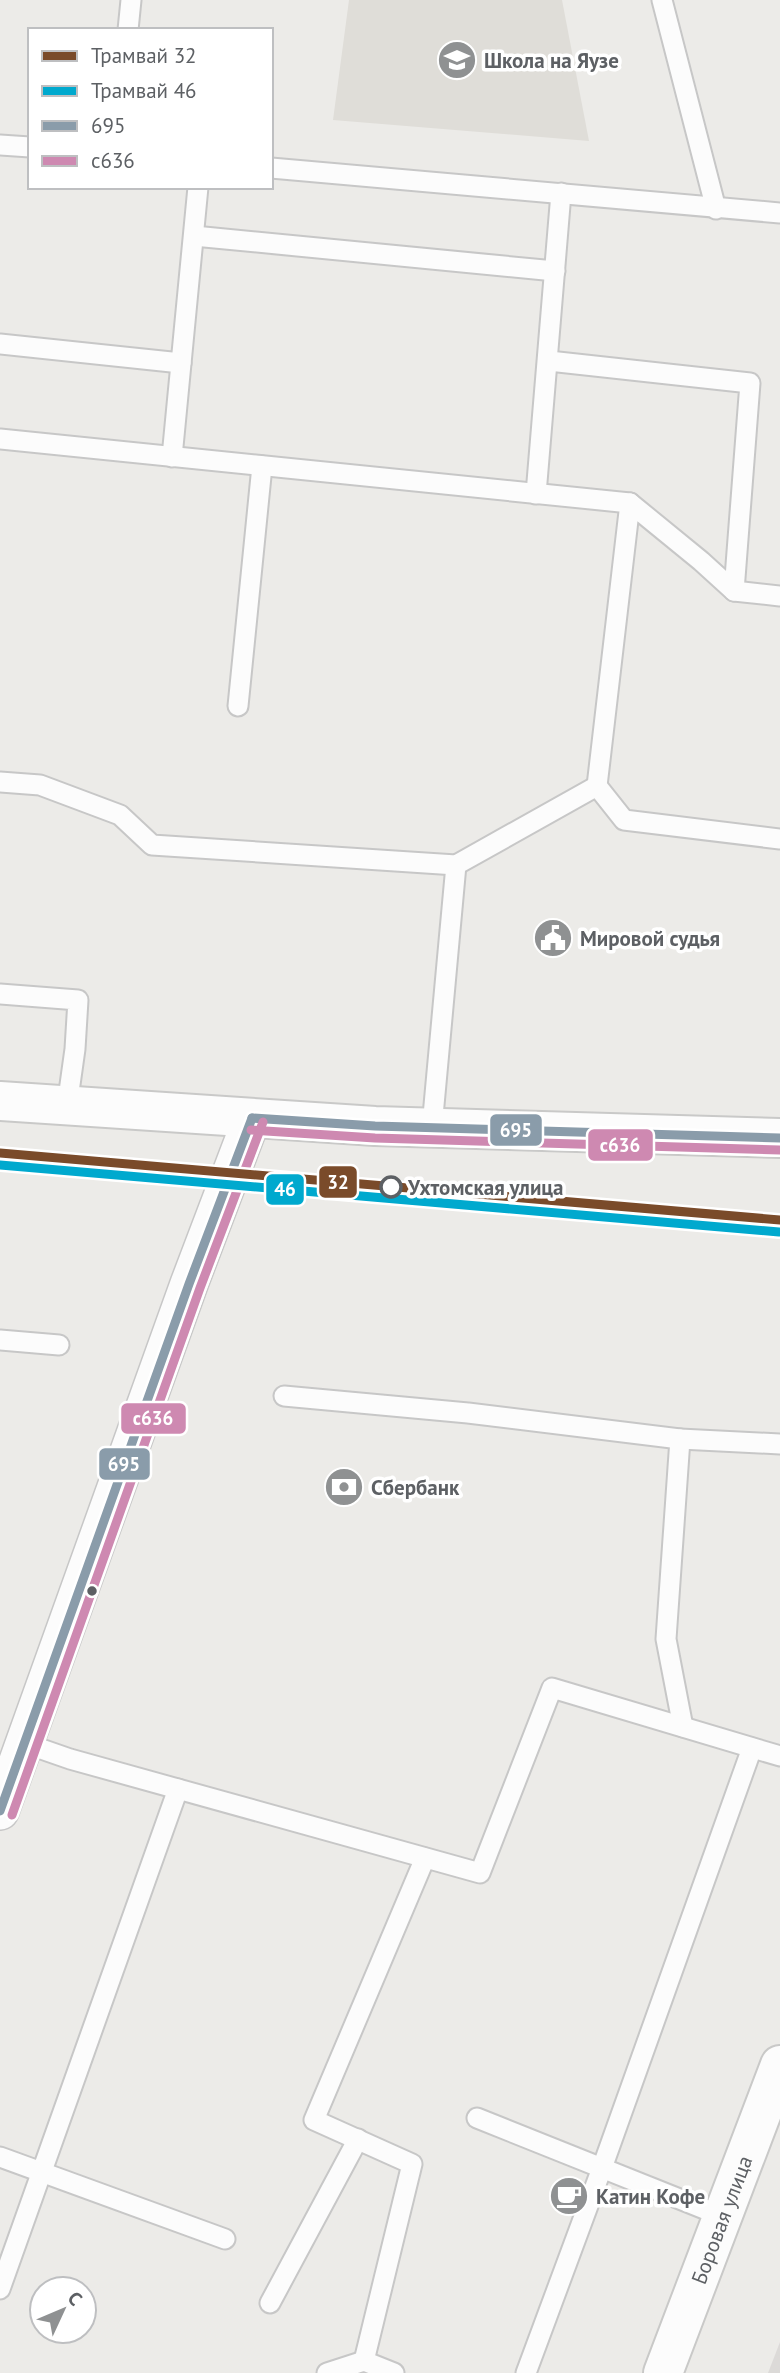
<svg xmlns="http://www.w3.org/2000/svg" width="780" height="2373" viewBox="0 0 780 2373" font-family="'PT Sans',sans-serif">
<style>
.industrial{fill:#dcdad8}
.education{fill:#dfddd8}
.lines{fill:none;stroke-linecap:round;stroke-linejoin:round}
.lane-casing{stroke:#c7c7c7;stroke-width:23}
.street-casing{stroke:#c7c7c7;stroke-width:40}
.secondary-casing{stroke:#c9c9c8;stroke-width:42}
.lane{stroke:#fcfcfc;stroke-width:19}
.street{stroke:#fcfcfc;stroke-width:37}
.secondary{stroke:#fcfcfc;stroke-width:38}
.bus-1-casing{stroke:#fff;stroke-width:14}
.bus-2-casing{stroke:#fff;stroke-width:14}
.bus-1{stroke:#8a9caa;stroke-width:9}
.bus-2{stroke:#ce89b1;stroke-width:9}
.tram-1-casing{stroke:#fff;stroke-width:14}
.tram-2-casing{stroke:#fff;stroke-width:14}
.tram-1{stroke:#7a4b2a;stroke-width:9}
.tram-2{stroke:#00a9ce;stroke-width:9}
.stop-dot{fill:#fff;stroke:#5d6064;stroke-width:3.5}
.bus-dot{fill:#5d6064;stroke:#fff;stroke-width:2.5}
.labels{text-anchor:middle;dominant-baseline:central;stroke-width:7;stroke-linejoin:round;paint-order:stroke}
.poi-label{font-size:21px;font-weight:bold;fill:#5d6064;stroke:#fff;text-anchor:start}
.stop-label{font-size:21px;font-weight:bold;fill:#5d6064;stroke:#fff;text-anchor:start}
.street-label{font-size:21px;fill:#5d6064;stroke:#fff}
.line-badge{stroke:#fff;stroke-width:2.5}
.badge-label{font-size:19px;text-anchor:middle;font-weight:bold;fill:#fff}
</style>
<rect width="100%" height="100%" fill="#ecebe8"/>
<polygon class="industrial" points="780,2342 780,2373 768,2373"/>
<polygon class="education" points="349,0 562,0 589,141 333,120"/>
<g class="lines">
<g class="lane-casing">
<g id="lane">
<polyline points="662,0 716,209"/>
<polyline points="128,30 131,0"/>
<polyline points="0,145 30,147"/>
<polyline points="271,168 780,213"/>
<polyline points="194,236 555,271"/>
<polyline points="0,344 181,363"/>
<polyline points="549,361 750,383 734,591"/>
<polyline points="0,439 630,503"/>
<polyline points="172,457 198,187"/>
<polyline points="536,494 561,193"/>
<polyline points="238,706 262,466"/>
<polyline points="0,782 40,785 120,815 152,845 456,865 597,786 624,820 780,839"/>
<polyline points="597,786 630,503 701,561 734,591 780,596"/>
<polyline points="0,994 78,1000 75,1049 67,1106"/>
<polyline points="432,1127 456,865"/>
<polyline points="0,1340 59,1345"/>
<polyline points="284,1396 468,1413 680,1439 666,1639 683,1727"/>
<polyline points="680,1439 780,1444"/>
<polyline points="24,1743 70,1759 480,1873 552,1688 780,1756"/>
<polyline points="477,2118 722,2216"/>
<polyline points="0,2157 225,2239"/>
<polyline points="0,2289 178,1789"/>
<polyline points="270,2303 358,2139"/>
<polyline points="364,2361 412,2164 314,2120 425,1858"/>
<polyline points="327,2373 364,2361 394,2373"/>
<polyline points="526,2373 602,2168 752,1748"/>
</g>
</g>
<g class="street-casing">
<polyline id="street" points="0,1811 189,1284 252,1118"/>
</g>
<g class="secondary-casing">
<g id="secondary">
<polyline points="0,1101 375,1126 780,1138"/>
<path id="s1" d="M663 2373 780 2065"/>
</g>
</g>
<use href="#lane" class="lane"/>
<use href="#street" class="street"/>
<use href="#secondary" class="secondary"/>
<g class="bus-1-casing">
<g id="bus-1">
<polyline points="252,1118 375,1126 780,1138"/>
<polyline points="0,1811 189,1284 252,1118"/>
</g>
</g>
<g class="bus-2-casing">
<g id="bus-2">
<polyline points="251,1130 375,1138 780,1150"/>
<polyline points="12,1815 200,1288 263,1122"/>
</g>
</g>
<use href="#bus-1" class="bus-1"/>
<use href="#bus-2" class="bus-2"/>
<g class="tram-1-casing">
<polyline id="tram-1" points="0,1153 780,1220"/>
</g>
<g class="tram-2-casing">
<polyline id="tram-2" points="0,1165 779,1232"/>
</g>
<use href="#tram-1" class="tram-1"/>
<use href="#tram-2" class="tram-2"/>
</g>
<defs>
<g id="school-disc" transform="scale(2.0125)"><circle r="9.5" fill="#8f9192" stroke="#fff"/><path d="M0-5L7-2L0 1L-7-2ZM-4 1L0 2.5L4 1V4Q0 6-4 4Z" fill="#fff"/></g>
<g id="civic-disc" transform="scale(2.0125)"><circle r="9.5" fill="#8f9192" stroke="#fff"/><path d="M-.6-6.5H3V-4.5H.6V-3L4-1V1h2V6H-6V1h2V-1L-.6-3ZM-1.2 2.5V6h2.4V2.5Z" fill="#fff"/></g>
<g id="bank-disc" transform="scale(2.0125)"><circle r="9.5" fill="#8f9192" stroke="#fff"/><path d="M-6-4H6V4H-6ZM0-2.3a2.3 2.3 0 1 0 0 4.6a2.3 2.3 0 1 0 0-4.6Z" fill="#fff"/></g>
<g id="cafe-disc" transform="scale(2.0125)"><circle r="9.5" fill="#8f9192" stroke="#fff"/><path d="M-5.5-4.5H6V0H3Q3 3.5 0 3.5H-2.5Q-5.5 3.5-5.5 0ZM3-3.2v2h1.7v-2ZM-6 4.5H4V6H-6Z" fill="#fff"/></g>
</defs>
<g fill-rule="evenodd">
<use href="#school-disc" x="457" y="60"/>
<use href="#civic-disc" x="553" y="938"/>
<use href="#bank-disc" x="344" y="1487"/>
<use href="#cafe-disc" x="569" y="2196"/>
</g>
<circle class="stop-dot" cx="391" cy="1187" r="10"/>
<circle class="bus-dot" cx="92" cy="1591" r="6"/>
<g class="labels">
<g class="poi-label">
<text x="484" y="60">Школа на Яузе</text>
<text x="580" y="938">Мировой судья</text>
<text x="371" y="1487">Сбербанк</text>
<text x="596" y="2196">Катин Кофе</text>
</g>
<g class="stop-label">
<text x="408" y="1187">Ухтомская улица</text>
</g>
<g class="street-label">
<text stroke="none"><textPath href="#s1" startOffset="164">Боровая улица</textPath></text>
</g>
</g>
<g class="line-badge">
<rect x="489" y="1113" width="54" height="34" rx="7" fill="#8a9caa"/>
<rect x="587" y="1128" width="67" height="34" rx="7" fill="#ce89b1"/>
<rect x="318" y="1165" width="40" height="34" rx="7" fill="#7a4b2a"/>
<rect x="265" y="1173" width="40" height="33" rx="7" fill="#00a9ce"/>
<rect x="120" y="1402" width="67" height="33" rx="7" fill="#ce89b1"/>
<rect x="98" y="1447" width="53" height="34" rx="7" fill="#8a9caa"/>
</g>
<g class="badge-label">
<text x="516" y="1137">695</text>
<text x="620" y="1152">с636</text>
<text x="338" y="1189">32</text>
<text x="285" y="1196">46</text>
<text x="153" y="1425">с636</text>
<text x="124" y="1471">695</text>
</g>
<rect x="28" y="28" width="245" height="161" fill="#ffffff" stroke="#bebfc1" stroke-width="2"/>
<rect x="42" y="51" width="35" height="10" fill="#7a4b2a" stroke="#bebfc1" stroke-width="2"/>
<text x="91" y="63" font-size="21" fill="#5d6064">Трамвай 32</text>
<rect x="42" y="86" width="35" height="10" fill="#00a9ce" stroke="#bebfc1" stroke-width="2"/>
<text x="91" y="98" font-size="21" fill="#5d6064">Трамвай 46</text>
<rect x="42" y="121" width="35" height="10" fill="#8a9caa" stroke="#bebfc1" stroke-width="2"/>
<text x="91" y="133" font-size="21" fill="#5d6064">695</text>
<rect x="42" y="156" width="35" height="10" fill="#ce89b1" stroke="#bebfc1" stroke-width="2"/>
<text x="91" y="168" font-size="21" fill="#5d6064">с636</text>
<g transform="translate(63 2310) rotate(46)"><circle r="33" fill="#ffffff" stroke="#bebfc1" stroke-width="2"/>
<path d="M0-5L12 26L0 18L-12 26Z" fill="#8f9192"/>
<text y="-10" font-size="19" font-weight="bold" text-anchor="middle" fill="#5d6064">С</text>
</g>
</svg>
